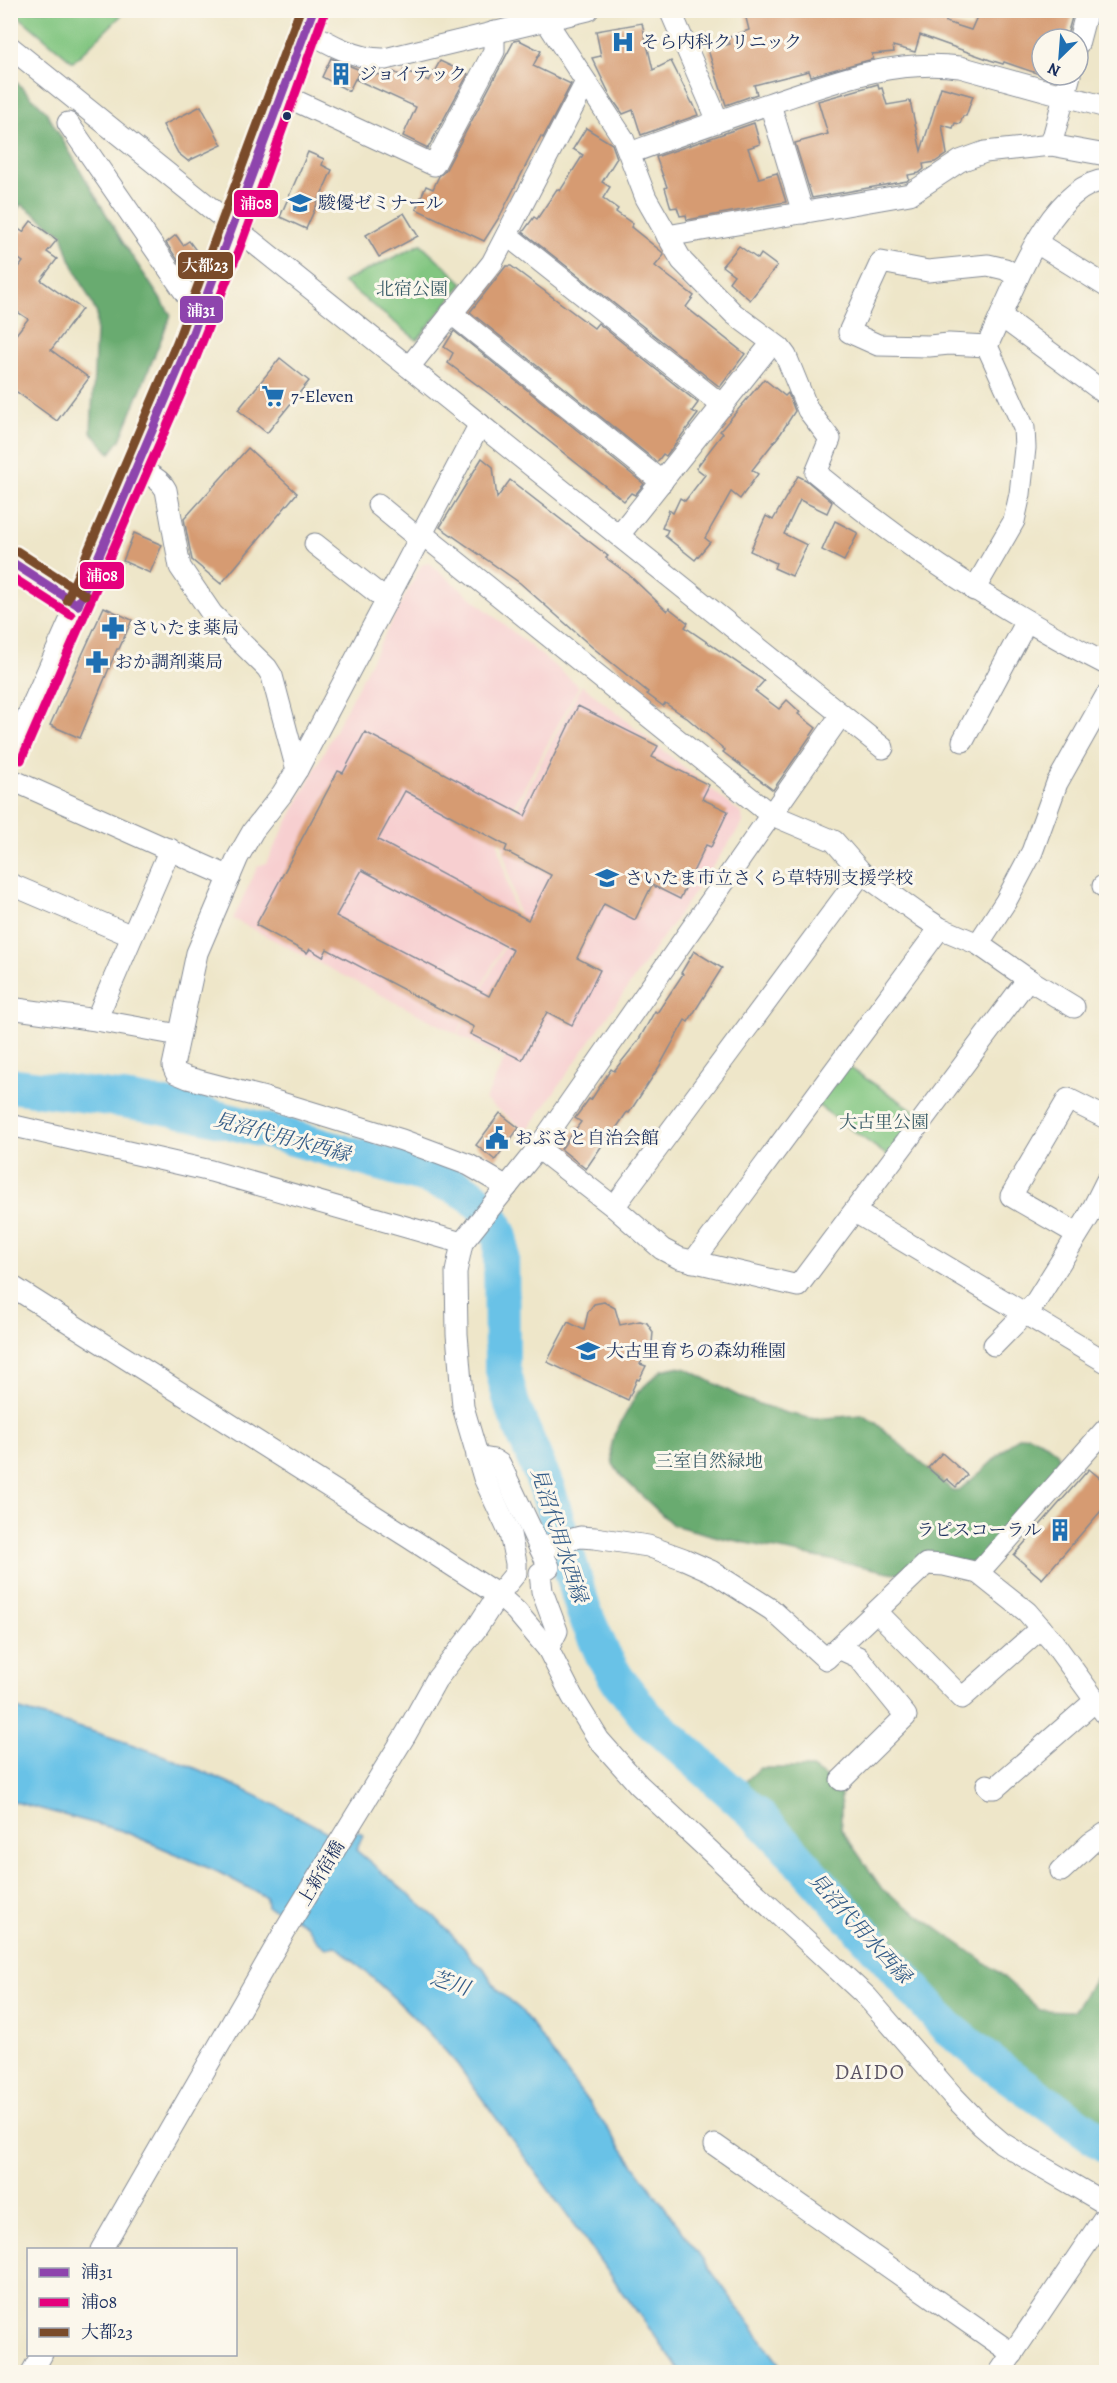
<svg xmlns="http://www.w3.org/2000/svg" width="1117" height="2383" viewBox="0 0 1117 2383" font-family="Alegreya,'Noto Serif JP',serif">
<style>
.built{fill:#f7cfd0}
.green{fill:#82c681;stroke:#4e7a70;stroke-width:1.5}
.forest{fill:#69ab6f;stroke:#426d66;stroke-width:1.5}
.water{fill:#69c2e7;stroke:#4278a2;stroke-width:1.5}
.lines{fill:none;stroke-linecap:round;stroke-linejoin:round}
.river{stroke:#69c2e7;stroke-width:36}
.building{fill:#d69b72;fill-rule:evenodd}
.minor-casing{stroke:#848a94;stroke-width:23}
.minor{stroke:#fff;stroke-width:21}
.bus-1-casing{stroke:#fbf7ec;stroke-width:14}
.bus-2-casing{stroke:#fbf7ec;stroke-width:14}
.bus-3-casing{stroke:#fbf7ec;stroke-width:14}
.bus-1{stroke:#8e44ad;stroke-width:9}
.bus-2{stroke:#e5007d;stroke-width:9}
.bus-3{stroke:#7a4b2a;stroke-width:9}
.bus-dot{fill:#1b2f5e;stroke:#fbf7ec;stroke-width:2}
.labels{text-anchor:middle;dominant-baseline:central;stroke-width:6;stroke-linejoin:round;paint-order:stroke}
.poi-label{font-size:18px;fill:#1b2f5e;stroke:#fbf7ec;text-anchor:start}
.park-label{font-size:18px;fill:#3a5c68;stroke:#fbf7ec}
.street-label{font-size:18px;fill:#1b2f5e;stroke:#fbf7ec}
.water-label{font-size:20px;font-style:italic;fill:#325b87;stroke:#fbf7ec}
.quarter-label{font-size:21px;letter-spacing:1.5px;fill:#5c5565;stroke:#fbf7ec}
.line-badge{stroke:#fbf7ec;stroke-width:2}
.badge-label{font-size:16px;text-anchor:middle;font-weight:bold;fill:#fff}
</style>
<rect width="100%" height="100%" fill="#fbf7ec"/>
<filter id="ink" filterUnits="userSpaceOnUse"><feTurbulence type="fractalNoise" baseFrequency=".0167" numOctaves="2"/><feDisplacementMap in="SourceGraphic" scale="12" xChannelSelector="R" yChannelSelector="G"/><feConvolveMatrix kernelMatrix="1 2 1 2 8 2 1 2 1" color-interpolation-filters="sRGB"/></filter>
<filter id="wash" filterUnits="userSpaceOnUse"><feTurbulence type="fractalNoise" baseFrequency=".008" numOctaves="4" result="noise"/><feDisplacementMap in="SourceGraphic" scale="24" xChannelSelector="R" yChannelSelector="G"/><feGaussianBlur stdDeviation="1.35" result="paint"/><feColorMatrix in="noise" values="0 0 0 0 0 0 0 0 0 0 0 0 0 0 0 0 0 1.4 0 .05"/><feComposite in="paint" operator="in"/></filter>
<g filter="url(#wash)">
<rect width="100%" height="100%" fill="#eee6c9"/>
<g class="built">
<polygon points="429,563 579,686 497,838 516,920 457,1034 233,919 258,866 266,863 421,565"/>
<polygon points="582,685 742,814 743,823 527,1131 485,1100 505,1058 458,1035 519,919 501,838"/>
</g>
<g class="green">
<polygon points="11,10 126,10 126,11 73,62"/>
<polygon points="421,244 463,283 417,340 343,282"/>
<polygon points="841,1062 924,1117 892,1159 812,1101"/>
</g>
<g class="forest">
<polygon points="13,79 45,110 122,241 171,315 120,440 110,453 91,432 97,314 70,259 62,234 21,204 11,218 10,83"/>
<polygon points="676,1367 687,1369 744,1399 786,1413 815,1419 862,1415 876,1423 952,1490 959,1490 982,1471 1018,1437 1028,1435 1047,1444 1057,1452 1061,1464 980,1558 970,1562 917,1560 899,1574 722,1538 673,1525 621,1476 613,1464 611,1448 614,1435 638,1392 662,1370"/>
<polygon points="760,1768 812,1768 841,1788 841,1829 882,1889 997,1971 1040,2010 1073,2011 1100,1972 1106,1958 1106,2133 982,2049 779,1862 727,1799"/>
</g>
<path class="water" d="M10 1707C48 1718 87 1729 125 1742 201 1767 280 1805 350 1845L357 1831 363 1835 356 1850 435 1917 466 1950 474 1962 483 1967 498 1991 521 2010 785 2372H681L457 2064C420 2021 380 1983 336 1946L326 1948 317 1941 307 1926 291 1916 267 1907 266 1897 218 1872 123 1831 11 1801Z"/>
<g class="lines">
<path class="river" d="M10 1085C78 1094 146 1101 212 1117 269 1131 326 1147 383 1164 406 1171 454 1181 472 1196 487 1208 496 1223 501 1241L502 1366 512 1405 547 1488 584 1612 603 1655 617 1679 647 1717 758 1816 787 1846 947 2027 998 2068 1106 2145"/>
</g>
<g id="blocks">
<g class="building">
<polygon points="744,10 945,10 946,22 971,30 980,10 1074,10 1066,39 1042,39 1042,75 1004,62 1003,64 990,60 920,35 915,52 893,46 894,52 872,54 873,59 811,76 809,71 754,85 757,94 726,105 708,50 730,44 727,38 749,30"/>
<polygon points="642,23 653,70 671,61 692,103 693,103 698,115 641,135 633,110 623,114 611,97 592,58 601,56 596,31"/>
<polygon points="519,40 541,51 533,66 571,84 543,138 541,136 500,216 484,241 416,209 426,186 433,189 439,176 445,171 514,41"/>
<polygon points="331,58 360,70 356,78 394,72 401,76 404,70 429,81 440,61 468,74 428,148 403,136 416,107 355,79 349,91 322,77"/>
<polygon points="878,84 879,89 882,88 887,105 910,101 921,151 941,87 973,96 966,116 963,116 960,124 955,123 953,128 942,125 947,154 935,162 923,164 924,169 919,173 908,175 909,179 907,181 812,198 795,143 828,134 818,101"/>
<polygon points="201,106 222,145 188,161 178,153 163,125"/>
<polygon points="754,123 760,144 748,148 759,178 777,173 786,202 687,220 686,215 680,216 677,207 671,208 665,188 667,187 656,157"/>
<polygon points="586,128 612,144 617,158 602,182 610,187 603,198 618,209 616,212 633,224 631,227 662,252 664,255 655,266 694,296 686,307 745,354 720,387 523,232 534,217 537,219 557,189 560,191 583,155 573,149"/>
<polygon points="308,152 324,159 322,165 332,170 306,229 280,217"/>
<polygon points="404,213 418,236 379,257 366,235"/>
<polygon points="31,221 57,240 47,252 57,259 41,280 82,309 51,350 89,378 57,421 10,387 10,342 28,319 10,307 10,279 23,262 10,253 10,224 23,232"/>
<polygon points="176,235 183,245 189,241 201,257 184,269 166,243"/>
<polygon points="739,246 758,259 761,254 777,266 750,300 729,282 734,275 722,266"/>
<polygon points="506,266 511,266 594,328 598,323 698,403 692,411 698,414 666,456 663,454 657,462 470,312"/>
<polygon points="454,331 644,484 635,495 631,493 624,501 496,399 448,363 453,353 444,347"/>
<polygon points="280,358 309,381 267,433 238,410"/>
<polygon points="764,379 785,396 788,393 795,411 781,433 752,470 758,474 740,499 731,492 705,538 710,542 695,560 665,536 668,530 662,528 669,510 673,513 680,498 685,501 705,475 696,468 723,433 720,431"/>
<polygon points="248,448 297,493 221,584 192,560 184,519"/>
<polygon points="482,458 493,467 497,498 510,480 608,556 606,558 628,574 667,611 669,608 688,623 685,627 764,681 755,691 779,709 787,700 800,712 798,714 816,728 773,790 723,752 725,750 687,718 665,703 663,706 647,694 648,692 592,647 520,583 440,527"/>
<polygon points="798,476 806,480 832,502 827,513 800,500 784,534 807,545 792,576 774,568 776,563 750,551 766,516 773,520"/>
<polygon points="835,521 858,533 844,561 822,550"/>
<polygon points="134,533 162,545 150,573 123,561"/>
<polygon points="104,607 132,620 119,649 117,649 80,738 50,725"/>
<path d="M578 706 658 746 652 757 709 785 702 799 728 811 711 847 706 845 680 899 652 885 635 920 604 904 577 958 600 970 572 1025 547 1012 522 1060 470 1034 474 1027 327 949 323 957 310 949 307 953 256 925 338 771 343 773 365 732 525 816ZM405 791 507 846 505 851 551 875 528 920 378 840ZM362 870 513 950 489 996 336 916Z"/>
<polygon points="694,951 722,968 688,1022 685,1020 659,1067 629,1113 627,1112 607,1142 605,1141 586,1169 561,1149 581,1122 575,1118 589,1099 591,1100 611,1069 614,1071 638,1041 655,1011 657,1013 683,974 681,973"/>
<polygon points="500,1113 519,1128 495,1160 476,1145"/>
<polygon points="604,1302 615,1308 620,1325 640,1321 647,1323 653,1332 652,1343 640,1364 646,1366 639,1380 637,1379 628,1400 547,1362 568,1322 584,1330 588,1312 594,1304"/>
<polygon points="942,1453 967,1475 956,1487 947,1479 944,1482 928,1468"/>
<polygon points="1089,1469 1107,1484 1107,1504 1042,1579 1014,1555"/>
</g>
</g>
</g>
<g filter="url(#ink)">
<use href="#blocks" fill-opacity="0" stroke="#848a94" stroke-width="1.5"/>
<g class="lines">
<g class="minor-casing">
<g id="minor">
<path d="M545 10V19L554 33 623 138 646 198 682 261 734 314 780 348 786 356 808 410 830 439 816 473C908 549 1000 610 1106 664"/>
<polyline points="670,10 718,121"/>
<path d="M306 30C329 44 358 60 385 59L588 10"/>
<polyline points="1078,44 1087,10"/>
<polyline points="10,47 883,748"/>
<polyline points="283,95 434,165 494,51 494,32"/>
<polyline points="770,104 803,213"/>
<polyline points="68,123 186,294 202,310"/>
<polyline points="1051,145 1070,75"/>
<path d="M630 153C676 136 722 120 768 104 831 83 892 58 960 67L1106 107"/>
<polyline points="507,235 723,406"/>
<polyline points="667,236 910,194 960,161 985,152 1051,145 1106,155"/>
<polyline points="1037,243 1106,286"/>
<polyline points="451,313 662,482"/>
<polyline points="1002,317 1106,394"/>
<polyline points="987,346 949,344 929,346 878,345 849,332 881,262 928,271 988,265 1005,269 1018,277"/>
<polyline points="409,367 492,263 586,82"/>
<polyline points="480,424 297,770 282,794 253,831 238,857 197,953 173,1066 176,1073 188,1078 265,1098 402,1140 469,1165 507,1187"/>
<path d="M136 469C148 474 160 478 166 490L180 567 212 614 267 668 272 676 297 770"/>
<polyline points="378,505 418,538"/>
<polyline points="421,533 770,814 834,841 862,873 923,917 940,928 978,944 1028,979 798,1286 679,1258 662,1249 614,1207 538,1148"/>
<polyline points="619,535 772,343"/>
<polyline points="315,544 386,600"/>
<polyline points="10,561 78,605"/>
<path d="M974 590 1014 521 1020 494 1025 448 1024 428 987 346C1010 299 1048 185 1106 180"/>
<polyline points="963,741 1027,621"/>
<path d="M10 755C66 630 122 506 174 380 224 259 269 134 313 10"/>
<polyline points="10,779 230,877"/>
<polyline points="10,884 132,936"/>
<polyline points="1103,886 1106,887"/>
<polyline points="978,944 1006,901 1032,852 1057,783 1106,696"/>
<polyline points="1028,979 1074,1007"/>
<polyline points="10,1008 96,1020 170,849"/>
<polyline points="96,1020 179,1035"/>
<polyline points="10,1125 211,1171 462,1243"/>
<polyline points="614,1207 862,873"/>
<polyline points="855,1212 1106,1362"/>
<polyline points="1077,1234 1011,1196 1068,1099 1106,1118"/>
<polyline points="693,1262 940,928"/>
<polyline points="10,1285 408,1537 498,1595 516,1611 548,1649 572,1696 599,1740 639,1785 867,1997 952,2095 981,2125 1002,2143 1025,2157 1106,2204"/>
<polyline points="994,1345 1035,1303 1088,1218 1106,1182"/>
<polyline points="477,1457 494,1460 500,1464 549,1567 540,1573 542,1591 557,1631 548,1649"/>
<polyline points="540,1548 580,1537 595,1538 648,1546 684,1559 711,1571 772,1610 826,1659 926,1564 944,1565 978,1573 1027,1612 1053,1642 1106,1715"/>
<polyline points="978,1573 1106,1429"/>
<polyline points="877,1612 962,1698 1041,1628"/>
<polyline points="838,1648 858,1657 906,1716 841,1780"/>
<polyline points="987,1785 990,1788 995,1788 1095,1701"/>
<polyline points="1061,1871 1091,1843 1106,1833"/>
<polyline points="715,2145 1013,2354"/>
<polyline points="101,2250 286,1929 406,1734 436,1680 476,1629 498,1595 516,1573 516,1563 510,1534 484,1478 463,1407 457,1334 456,1272 462,1243 538,1148 841,715"/>
<polyline points="32,2372 42,2354"/>
<polyline points="1000,2372 1106,2215"/>
</g>
</g>
<use href="#minor" class="minor"/>
<g class="bus-1-casing">
<g id="bus-1">
<polyline points="10,561 78,605"/>
<polyline points="78,605 188,346 313,10"/>
</g>
</g>
<g class="bus-2-casing">
<g id="bus-2">
<polyline points="10,576 71,615"/>
<polyline points="21,760 185,385 240,247 324,14"/>
</g>
</g>
<g class="bus-3-casing">
<g id="bus-3">
<polyline points="17,551 85,595"/>
<polyline points="67,600 177,342 300,10"/>
</g>
</g>
<use href="#bus-1" class="bus-1"/>
<use href="#bus-2" class="bus-2"/>
<use href="#bus-3" class="bus-3"/>
</g>
</g>
<defs>
<g id="hospital-bare" transform="scale(1.8)"><path d="M-5-5h3v3.5h4V-5h3V5h-3V1.5h-4V5h-3Z" fill="#1f6fb2" stroke="#fbf7ec" stroke-width="2.5" paint-order="stroke"/></g>
<g id="building-bare" transform="scale(1.8)"><path d="M-4-6H4V6H1V3H-1V6H-4ZM-2.5-4.3h1.7v1.8h-1.7ZM.8-4.3h1.7v1.8H.8ZM-2.5-1h1.7V.8h-1.7ZM.8-1h1.7V.8H.8Z" fill="#1f6fb2" stroke="#fbf7ec" stroke-width="2.5" paint-order="stroke"/></g>
<g id="school-bare" transform="scale(1.8)"><path d="M0-5L7-2L0 1L-7-2ZM-4 1L0 2.5L4 1V4Q0 6-4 4Z" fill="#1f6fb2" stroke="#fbf7ec" stroke-width="2.5" paint-order="stroke"/></g>
<g id="supermarket-bare" transform="scale(1.8)"><path d="M-6-5.5h2.5l.6 2H6L4.5 2H-2.5L-4.4-4H-6ZM-1.5 3.2a1.3 1.3 0 1 0 .1 0ZM3 3.2a1.3 1.3 0 1 0 .1 0Z" fill="#1f6fb2" stroke="#fbf7ec" stroke-width="2.5" paint-order="stroke"/></g>
<g id="pharmacy-bare" transform="scale(1.8)"><path d="M-2-6h4v4h4v4h-4v4h-4v-4h-4v-4h4Z" fill="#1f6fb2" stroke="#fbf7ec" stroke-width="2.5" paint-order="stroke"/></g>
<g id="civic-bare" transform="scale(1.8)"><path d="M-.6-6.5H3V-4.5H.6V-3L4-1V1h2V6H-6V1h2V-1L-.6-3ZM-1.2 2.5V6h2.4V2.5Z" fill="#1f6fb2" stroke="#fbf7ec" stroke-width="2.5" paint-order="stroke"/></g>
</defs>
<g fill-rule="evenodd">
<use href="#hospital-bare" x="623" y="42"/>
<use href="#building-bare" x="341" y="74"/>
<use href="#school-bare" x="300" y="203"/>
<use href="#supermarket-bare" x="273" y="396"/>
<use href="#pharmacy-bare" x="113" y="628"/>
<use href="#pharmacy-bare" x="97" y="662"/>
<use href="#school-bare" x="607" y="878"/>
<use href="#civic-bare" x="497" y="1138"/>
<use href="#school-bare" x="588" y="1351"/>
<use href="#building-bare" x="1060" y="1530"/>
</g>
<circle class="bus-dot" cx="287" cy="116" r="5"/>
<g class="labels">
<g class="poi-label">
<text x="641" y="42">そら内科クリニック</text>
<text x="359" y="74">ジョイテック</text>
<text x="318" y="203">駿優ゼミナール</text>
<text x="291" y="396">7-Eleven</text>
<text x="131" y="628">さいたま薬局</text>
<text x="115" y="662">おか調剤薬局</text>
<text x="625" y="878">さいたま市立さくら草特別支援学校</text>
<text x="515" y="1138">おぶさと自治会館</text>
<text x="606" y="1351">大古里育ちの森幼稚園</text>
<text x="1042" y="1530" text-anchor="end">ラピスコーラル</text>
</g>
<g class="park-label">
<text x="412" y="289">北宿公園</text>
<text x="884" y="1122">大古里公園</text>
<text x="709" y="1461">三室自然緑地</text>
</g>
<g class="street-label">
<text transform="translate(321 1873) rotate(-59)">上新宿橋</text>
</g>
<g class="water-label">
<text transform="translate(282 1137) rotate(15)">見沼代用水西縁</text>
<text transform="translate(559 1535) rotate(72)">見沼代用水西縁</text>
<text transform="translate(860 1928) rotate(48)">見沼代用水西縁</text>
<text transform="translate(450 1983) rotate(18)">芝川</text>
</g>
<g class="quarter-label">
<text x="870" y="2072">DAIDO</text>
</g>
</g>
<g class="line-badge">
<rect x="233" y="189" width="46" height="29" rx="6" fill="#e5007d"/>
<rect x="177" y="251" width="57" height="29" rx="6" fill="#7a4b2a"/>
<rect x="179" y="295" width="45" height="29" rx="6" fill="#8e44ad"/>
<rect x="79" y="561" width="46" height="29" rx="6" fill="#e5007d"/>
</g>
<g class="badge-label">
<text x="256" y="209">浦08</text>
<text x="205" y="271">大都23</text>
<text x="201" y="316">浦31</text>
<text x="102" y="581">浦08</text>
</g>
<rect width="1117" height="2383" fill="none" stroke="#fbf7ec" stroke-width="36"/>
<rect x="27" y="2248" width="210" height="108" fill="#fbf7ec" stroke="#a1a7b3" stroke-width="1.5"/>
<rect x="39" y="2268" width="30" height="9" fill="#8e44ad" stroke="#a1a7b3" stroke-width="1.5"/>
<text x="81" y="2278" font-size="18" fill="#1b2f5e">浦31</text>
<rect x="39" y="2298" width="30" height="9" fill="#e5007d" stroke="#a1a7b3" stroke-width="1.5"/>
<text x="81" y="2308" font-size="18" fill="#1b2f5e">浦08</text>
<rect x="39" y="2328" width="30" height="9" fill="#7a4b2a" stroke="#a1a7b3" stroke-width="1.5"/>
<text x="81" y="2338" font-size="18" fill="#1b2f5e">大都23</text>
<g transform="translate(1060 57) rotate(205)"><circle r="28" fill="#fbf7ec" stroke="#a1a7b3" stroke-width="1.5"/>
<path d="M0-4.5L10 22L0 15L-10 22Z" fill="#1f6fb2"/>
<text y="-9" font-size="16" font-weight="bold" text-anchor="middle" fill="#1b2f5e">N</text>
</g>
</svg>
